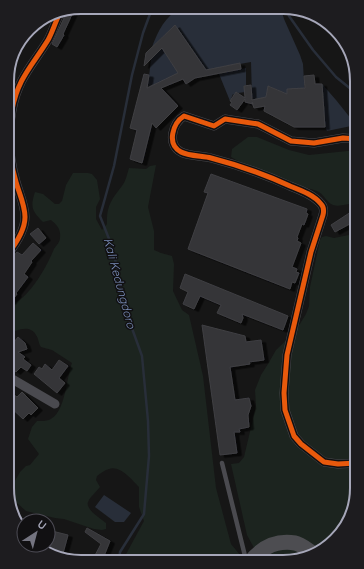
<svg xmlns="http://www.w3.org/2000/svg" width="364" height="569" viewBox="0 0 364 569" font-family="Quicksand,sans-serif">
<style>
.green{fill:#1c241f}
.water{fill:#282e39}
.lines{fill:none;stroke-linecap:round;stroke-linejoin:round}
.stream{stroke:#282e39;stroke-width:2.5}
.building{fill:#353537;stroke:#3f3f43;filter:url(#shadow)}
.service{stroke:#4a4a4f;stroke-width:4.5}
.minor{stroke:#4a4a4f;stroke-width:9}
.primary{stroke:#4d4d51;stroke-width:15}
.cycleway-casing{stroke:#111012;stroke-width:8}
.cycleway{stroke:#e8590c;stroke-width:5}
.labels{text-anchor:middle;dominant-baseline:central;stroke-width:3;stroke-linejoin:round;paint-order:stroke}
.water-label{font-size:12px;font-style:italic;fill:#798db7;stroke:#111012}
.rim{fill:none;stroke:#a6a7b9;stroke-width:2}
</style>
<defs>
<filter id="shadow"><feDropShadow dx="4.5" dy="2.5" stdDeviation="0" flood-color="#0009"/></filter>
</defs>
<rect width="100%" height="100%" fill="#161616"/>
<g class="green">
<path d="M248 137H257L289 150 309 155 357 150V205L354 203C348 204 339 207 333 205 326 202 324 194 317 191 310 188 303 188 296 185 273 179 251 169 231 157L232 149Z"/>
<path d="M156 165 148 207 154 231V250L161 253 172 256 174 264 173 291 182 310 189 315 203 376 216 488 231 544 245 561 260 559 247 535 231 464 239 463 244 457 256 406 255 390 261 375 268 364 276 350 295 332 306 314 309 306 310 287 320 240 322 237 326 236 334 238 354 234 357 236V493L342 533 311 556 283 562 124 561 125 556 144 521 139 507V487C132 480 120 465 109 469 105 470 101 473 97 476L96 480 100 487C97 491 90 497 88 502 85 509 101 519 106 523V529L102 530 94 529 64 519 55 518 26 511 9 496 8 493 20 472 26 466 30 465 39 454 28 439 32 427 37 421C41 421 46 421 49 420 66 413 66 378 72 363L52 350 41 347C38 343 39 339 36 335 30 324 16 330 7 335V305C27 304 47 266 54 249 56 246 60 242 60 238 61 229 57 225 51 220L43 222C32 211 30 207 35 192L43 194 55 204H59L62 201 66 185 73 173H88L92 174 97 180 100 199 96 207V219L102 230 107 224C106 206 112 199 122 186 126 181 127 174 129 168L146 169 150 166Z"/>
</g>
<g class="water">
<path d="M181 8H242L249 12 255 8H279L282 12 284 19 300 55 303 64 305 99 295 89H287V94L268 86 266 97 254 100 252 97 251 62 206 70 175 25 152 47C158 31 165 16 181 8Z"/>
<polygon points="162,48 178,73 153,87 148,86 151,59"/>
<polygon points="246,68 246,85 244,86 245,92 238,93 236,92 234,95 233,94 230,101 219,74"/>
<polygon points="322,84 336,100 356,125 327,131 325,127"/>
<polygon points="104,495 131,513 124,522 115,522 95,507"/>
</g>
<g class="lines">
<g class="stream">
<polyline points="286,8 289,16 313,50 336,77 357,94"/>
<polyline points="119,561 120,552 144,514 149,456 148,421 142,356 125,309 113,249 100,216 114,166 132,75 143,33 150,14 158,7"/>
</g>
</g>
<g class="building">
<polygon points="74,10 63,34 64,35 57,47 52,44 64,18 65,13"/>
<polygon points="175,25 206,70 240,63 241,69 195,78 186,84 183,79 161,88 178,106 156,128 152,123 142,163 130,159 137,130 130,128 144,74 149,75 147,88 178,73 162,48 144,66 146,53"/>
<polygon points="314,75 315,84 322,84 325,127 294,127 264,111 265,106 254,108 252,102 253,104 245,102 245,99 237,110 230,105 232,102 230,101 236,92 245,98 244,86 251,85 252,100 266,97 268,86 287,94 287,89 305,88 304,76"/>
<polygon points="211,174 307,209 306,213 308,214 304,225 302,224 297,237 298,238 297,241 301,243 292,267 297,269 296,272 299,273 295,283 292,282 290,289 188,249 208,193 204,192"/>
<polygon points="357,208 357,220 335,232 331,225"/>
<polygon points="38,228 46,238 39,244 30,234"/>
<polygon points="33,243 41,250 31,261 32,262 24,274 28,277 16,293 17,294 11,302 7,299 7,274 14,265 7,261 11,259 17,252 22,255"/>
<polygon points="185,274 288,316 283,330 242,314 243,318 241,323 217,313 221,305 200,296 194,309 183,304 188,292 180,288"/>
<polygon points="202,325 245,336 246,342 261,340 264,360 249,362 250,364 230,367 235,400 249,398 251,406 248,415 249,427 239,429 240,432 234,432 237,453 220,455"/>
<polygon points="18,337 25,343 27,349 18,352 25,357 23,359 31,365 27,371 21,367 16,372 7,365 7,351"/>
<polygon points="59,360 68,366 59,378 65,383 57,393 34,374 39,367 42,369 45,364 52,370"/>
<polygon points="7,390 17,397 22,392 38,408 31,415 29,413 23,419 7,404"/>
<polygon points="87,528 110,541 102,561 92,561 101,544 85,532"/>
<polygon points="52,531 68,535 62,557 47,551"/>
</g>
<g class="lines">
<polyline class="service" points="222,463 246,560"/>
<g class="minor">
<path d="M7 255C15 245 25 230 25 217 25 205 19 193 16 182 9 158 7 134 12 110 18 78 32 66 48 40 52 33 55 23 59 15"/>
<polyline points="7,376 55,404"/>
<path d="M357 463 338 464 324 462 301 444 294 436 285 410 284 393 287 355 311 252 323 215C324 211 324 207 321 204 314 195 300 190 290 186 264 174 238 165 211 158 203 156 188 156 181 152 166 144 173 123 184 116L214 126 225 119 258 124 291 141 314 143 343 138 357 139"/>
</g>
<path class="primary" d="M250 562C261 548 276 540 295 543 301 544 309 551 314 554"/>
<g class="cycleway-casing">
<g id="cycleway">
<path d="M7 255C15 245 25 230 25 217 25 205 19 193 16 182 9 158 7 134 12 110 18 78 32 66 48 40 52 33 55 23 59 15"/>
<path d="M357 463 338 464 324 462 301 444 294 436 285 410 284 393 287 355 311 252 323 215C324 211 324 207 321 204 314 195 300 190 290 186 264 174 238 165 211 158 203 156 188 156 181 152 166 144 173 123 184 116L214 126 225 119 258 124 291 141 314 143 343 138 357 139"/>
</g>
</g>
<use href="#cycleway" class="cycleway"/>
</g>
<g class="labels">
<g class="water-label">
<text transform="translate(120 283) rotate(75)">Kali Kedungdoro</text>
</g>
</g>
<path d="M0 0H364V569H0ZM81 14H283A67 67 0 0 1 350 81V488A67 67 0 0 1 283 555H81A67 67 0 0 1 14 488V81A67 67 0 0 1 81 14Z" fill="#1d1c1f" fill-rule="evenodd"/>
<path class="rim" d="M81 14H283A67 67 0 0 1 350 81V488A67 67 0 0 1 283 555H81A67 67 0 0 1 14 488V81A67 67 0 0 1 81 14Z"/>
<g transform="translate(36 533) rotate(36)"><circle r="19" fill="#111012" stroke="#4d4c55"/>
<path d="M0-3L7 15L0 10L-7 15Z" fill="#747480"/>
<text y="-6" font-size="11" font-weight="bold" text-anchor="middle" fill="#a6a7b9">U</text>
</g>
</svg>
